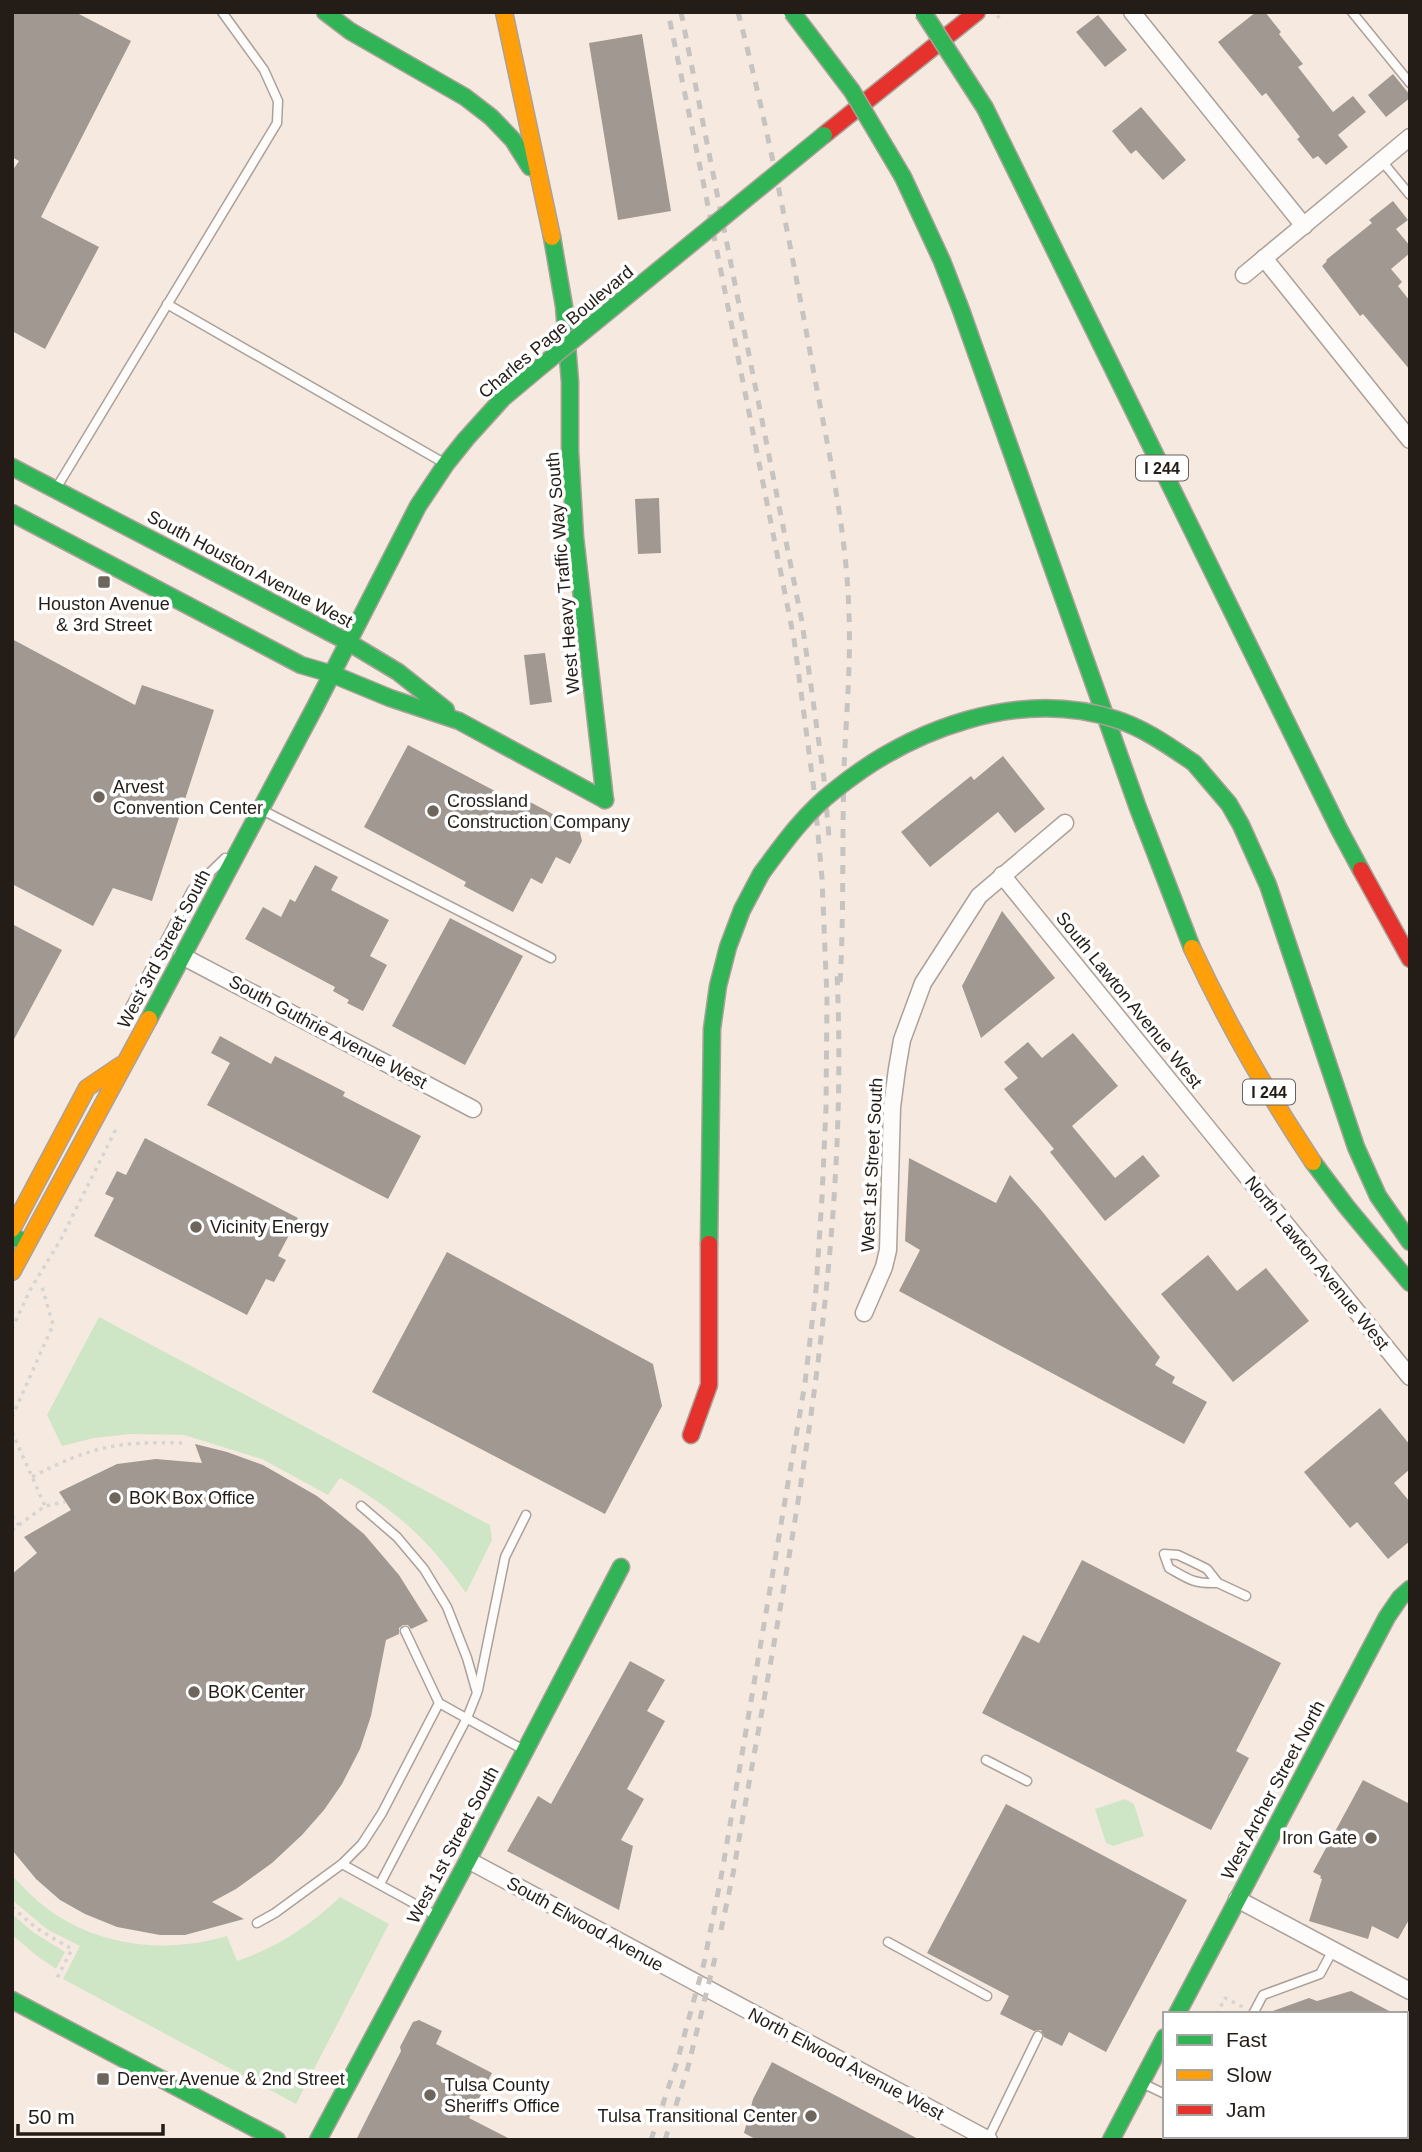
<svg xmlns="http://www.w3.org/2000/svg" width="1422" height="2152" viewBox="0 0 1422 2152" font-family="Helvetica,sans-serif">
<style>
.green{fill:#cfe6c6}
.building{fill:#a19991}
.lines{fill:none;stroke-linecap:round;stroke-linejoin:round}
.lane-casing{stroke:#aba19a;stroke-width:11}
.street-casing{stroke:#aba19a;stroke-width:19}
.fast-casing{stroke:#aba19a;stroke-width:19}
.slow-casing{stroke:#aba19a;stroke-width:19}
.jam-casing{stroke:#aba19a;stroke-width:19}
.path{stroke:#d7d4d1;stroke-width:3.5;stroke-dasharray:3.5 5;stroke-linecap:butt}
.lane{stroke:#fefcfa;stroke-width:8}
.street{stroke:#fefcfa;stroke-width:16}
.fast{stroke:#30b455;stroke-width:16}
.slow{stroke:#ff9f0a;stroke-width:16}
.jam{stroke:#e5322d;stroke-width:16}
.rail{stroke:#c6c3c1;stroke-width:5;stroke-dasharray:9 9;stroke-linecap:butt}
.fast-bridge-casing{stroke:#aba19a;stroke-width:19;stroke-linecap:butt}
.fast-bridge{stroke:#30b455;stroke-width:16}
.poi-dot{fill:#6e655d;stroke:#fff;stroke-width:2.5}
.labels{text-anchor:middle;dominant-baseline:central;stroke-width:7;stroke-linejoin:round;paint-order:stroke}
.shield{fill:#fff;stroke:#66615d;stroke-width:2}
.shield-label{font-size:16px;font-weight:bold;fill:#241d17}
.street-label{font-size:18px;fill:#241d17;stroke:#fff}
.poi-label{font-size:18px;fill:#241d17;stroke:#fff;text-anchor:start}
</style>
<rect width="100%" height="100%" fill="#f6eae0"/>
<g class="green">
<path d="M99 1317 490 1525 492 1540 466 1593C429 1540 396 1510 340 1478L328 1495 262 1459 184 1435 131 1434 94 1438 62 1446 47 1415Z"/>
<polygon points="1125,1799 1134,1804 1144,1836 1113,1846 1106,1843 1095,1809"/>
<path d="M12 1875C21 1884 29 1894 39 1902 91 1946 163 1955 227 1936L237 1961C276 1948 310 1926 340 1897L389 1924 296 2104 63 1979 80 1946 48 1930 12 1900Z"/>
<polygon points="12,1914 33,1932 65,1952 56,1969 37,1956 12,1935"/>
</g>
<g class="building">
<polygon points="12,12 75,12 131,41 41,217 99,247 45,349 12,331 12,171 19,161 12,157"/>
<polygon points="1256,12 1265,12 1281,32 1279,34 1303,64 1298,67 1333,112 1353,96 1366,112 1338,135 1348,147 1326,165 1318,156 1313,159 1297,139 1300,137 1266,93 1262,96 1218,42"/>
<polygon points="1098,15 1127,50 1105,67 1076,32"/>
<polygon points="642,34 671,211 618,220 589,43"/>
<polygon points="1393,74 1410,95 1410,98 1386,117 1368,95"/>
<polygon points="1141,107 1186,160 1163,180 1136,150 1131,154 1112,131"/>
<polygon points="1393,201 1408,220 1396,229 1410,246 1410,253 1391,269 1402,282 1398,286 1410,301 1410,370 1363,314 1360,316 1322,266 1327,261 1326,260 1372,223 1369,220"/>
<polygon points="659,498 661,553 638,554 635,499"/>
<polygon points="12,639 135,705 142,685 214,710 152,901 113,888 93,926 12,884"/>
<polygon points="545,653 552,702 530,705 524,655"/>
<polygon points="408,745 510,799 513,793 579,828 582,841 570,864 556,857 542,884 531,878 513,912 464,886 466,882 364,827"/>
<polygon points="1003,756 1045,809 1015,833 998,812 930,867 901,832 971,776 974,780"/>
<polygon points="315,865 338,877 331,890 389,920 370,956 387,965 363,1011 347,1003 349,1000 333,991 335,987 245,939 263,907 281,917 290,899 295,902"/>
<polygon points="1002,911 1055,978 981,1038 962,986"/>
<polygon points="450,918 523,956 465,1065 392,1026"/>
<polygon points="12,924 62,950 12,1043"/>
<polygon points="1073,1033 1118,1086 1072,1126 1115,1178 1143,1155 1160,1176 1105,1221 1050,1152 1054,1149 1004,1089 1018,1078 1004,1062 1028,1042 1042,1058"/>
<polygon points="220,1036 271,1064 275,1056 345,1092 343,1096 421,1136 388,1199 207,1105 230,1063 211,1053"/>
<polygon points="145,1138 298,1218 278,1256 286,1260 274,1282 266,1279 247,1315 94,1236 114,1198 105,1194 117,1171 126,1175"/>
<polygon points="909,1158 996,1203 1010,1175 1041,1210 1160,1357 1155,1365 1175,1377 1172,1383 1207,1402 1184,1444 899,1291 920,1250 905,1241"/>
<polygon points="447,1252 653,1364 662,1406 605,1514 372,1392"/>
<polygon points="1208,1255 1237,1291 1266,1268 1309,1321 1233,1382 1161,1294"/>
<polygon points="1380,1408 1410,1445 1410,1469 1394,1483 1410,1502 1410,1541 1388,1559 1357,1522 1350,1528 1304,1472"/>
<polygon points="195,1444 227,1452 263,1465 317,1496 335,1510 364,1534 399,1575 428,1621 411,1629 408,1625 403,1625 399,1628 399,1634 386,1640 371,1716 360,1749 342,1784 324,1810 302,1835 272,1863 236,1889 212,1902 244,1919 185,1935 160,1935 117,1927 85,1914 60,1900 36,1879 12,1850 12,1574 37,1553 24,1537 71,1510 59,1492 117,1464 156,1459 202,1463"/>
<polygon points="1082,1560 1281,1663 1236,1751 1249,1758 1211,1830 982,1713 1023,1635 1039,1643"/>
<polygon points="630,1661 665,1680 647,1711 665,1721 627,1789 644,1799 621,1840 633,1846 619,1910 507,1851 538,1796 551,1804"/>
<polygon points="1363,1780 1410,1804 1410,1918 1398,1939 1372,1926 1368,1939 1309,1921 1322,1879 1320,1878 1321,1876 1313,1872"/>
<polygon points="1006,1804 1187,1900 1106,2052 1069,2032 1062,2046 1044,2037 1041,2030 1034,2031 1000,2014 1009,1996 927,1953"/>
<polygon points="1351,1991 1395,2014 1270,2014 1270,2012 1309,1998 1317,2001"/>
<polygon points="419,2020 442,2031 436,2044 492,2073 469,2118 512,2140 356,2140 401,2051 400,2047 413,2022"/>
<polygon points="772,2062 920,2140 757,2140 744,2133 753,2099"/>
</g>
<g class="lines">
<g class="lane-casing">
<g id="lane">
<polyline points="1352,12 1410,83"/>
<polyline points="1381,160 1410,195"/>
<polyline points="167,304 444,463"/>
<polyline points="57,487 277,123 278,101 264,70 222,12"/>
<polyline points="264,811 551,958"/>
<polyline points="128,1011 192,890 225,858"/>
<polyline points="361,1506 397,1537 424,1569 447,1607 467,1658 477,1693 467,1718 380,1884"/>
<path d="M1218 1583C1194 1584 1190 1580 1169 1568L1164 1554 1178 1555 1195 1563 1207 1569 1218 1583 1246 1596"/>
<polyline points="478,1690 505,1557 526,1515"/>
<polyline points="439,1703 522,1749"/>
<polyline points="986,1760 1027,1781"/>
<polyline points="342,1864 435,1915"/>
<polyline points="257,1923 275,1913 342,1864 362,1844 382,1813 439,1703 405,1631"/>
<polyline points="888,1942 987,1996"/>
<polyline points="1253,2014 1263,1995 1320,1974 1333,1950"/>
<polyline points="1144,2084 1165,2094"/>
<polyline points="988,2139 1038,2036"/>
</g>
</g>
<g class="street-casing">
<g id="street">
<polyline points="1132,12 1304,226"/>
<polyline points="1264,258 1410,440"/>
<polyline points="1244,275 1410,137"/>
<polyline points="1002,875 1410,1377"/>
<polyline points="182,956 473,1109"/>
<polyline points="864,1313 884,1267 888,1250 892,1107 897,1069 902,1040 923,983 979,896 1065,823"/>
<polyline points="468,1860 989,2140"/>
<polyline points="1237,1899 1410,1991"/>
</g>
</g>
<g class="fast-casing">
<g id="fast">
<polyline points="325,12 350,31 465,97 491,117 513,140 530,167"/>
<polyline points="985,108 1339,829 1361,870"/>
<polyline points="903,177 942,261 961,310 1138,808 1192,948"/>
<polyline points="552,237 564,306 570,382 570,451 575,537 605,800"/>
<polyline points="12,467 348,642 398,672 446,710"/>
<polyline points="12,513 301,665 332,674 390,698 459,721 605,800"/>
<polyline points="1194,763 1229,804 1241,825 1268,885 1356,1147 1378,1196 1410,1242"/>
<polyline points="149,1019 315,707 418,506 446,464 466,439 503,398 534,372"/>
<polyline points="1313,1162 1346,1206 1410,1283"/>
<polyline points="12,1236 27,1243"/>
<polyline points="709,1244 712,1029 718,986 728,947 742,910 761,874"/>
<polyline points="12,2000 277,2140"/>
<polyline points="1177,2014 1387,1617 1400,1598 1410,1589"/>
<polyline points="318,2140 468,1860 621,1567"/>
<polyline points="1111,2140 1165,2037"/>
</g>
</g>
<g class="slow-casing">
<g id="slow">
<polyline points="504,12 552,237"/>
<path d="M1192 948C1227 1023 1267 1093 1313 1162"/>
<polyline points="12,1229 87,1088 121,1065"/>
<polyline points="12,1272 149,1019"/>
</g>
</g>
<g class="jam-casing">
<g id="jam">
<polyline points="824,135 977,12"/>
<polyline points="1361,870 1410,959"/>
<polyline points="691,1435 709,1385 709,1244"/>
</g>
</g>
<g class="path">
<polyline points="997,18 1004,12"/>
<polyline points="12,1329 30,1290 61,1239 117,1127"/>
<polyline points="12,1417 53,1325 41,1283"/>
<polyline points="12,1432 45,1506"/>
<path d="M32 1477C89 1447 118 1441 182 1443"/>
<polyline points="12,1516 19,1525"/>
<polyline points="12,1530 45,1506 65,1502"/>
<polyline points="12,1907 36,1928 72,1949 56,1980"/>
<polyline points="1217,2014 1225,1998 1243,2007"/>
</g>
<use href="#lane" class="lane"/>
<use href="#street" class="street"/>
<use href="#fast" class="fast"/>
<use href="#slow" class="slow"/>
<use href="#jam" class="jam"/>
<g class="rail">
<polyline points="681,12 802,622 824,779 829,837"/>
<path d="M738 12C769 131 792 253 814 374 829 453 847 534 849 615 851 666 846 717 844 768 842 840 844 913 840 985"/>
<path d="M721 1930 733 1874C784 1577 851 1277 837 974"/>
<polyline points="651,2140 677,2062 704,1963 722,1872 805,1383 816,1289 822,1197 826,1108 827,998 822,878 814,790 794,639 705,191 668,12"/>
<polyline points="665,2140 688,2067 715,1958"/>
</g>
<g class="fast-bridge-casing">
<g id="fast-bridge">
<polyline points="792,12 852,91 903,177"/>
<polyline points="923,12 985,108"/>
<polyline points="534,372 824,135"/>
<path d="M761 874C783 844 805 813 835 790 910 729 1019 688 1115 719 1144 728 1169 746 1194 763"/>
</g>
</g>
<use href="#fast-bridge" class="fast-bridge"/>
</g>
<g class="poi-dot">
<rect x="97" y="575" width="14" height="14" rx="3.5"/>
<circle cx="99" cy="797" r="7"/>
<circle cx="433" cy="811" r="7"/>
<circle cx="196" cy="1227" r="7"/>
<circle cx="115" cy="1498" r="7"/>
<circle cx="194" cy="1692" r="7"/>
<circle cx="1371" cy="1838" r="7"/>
<rect x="96" y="2072" width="14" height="14" rx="3.5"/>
<circle cx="430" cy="2095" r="7"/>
<circle cx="811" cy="2116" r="7"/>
</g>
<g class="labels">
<g class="shield">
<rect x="1136" y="455.5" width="52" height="25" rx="5"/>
<rect x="1243" y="1079.5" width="52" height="25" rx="5"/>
</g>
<g class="shield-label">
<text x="1162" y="468">I 244</text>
<text x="1269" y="1092">I 244</text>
</g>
<g class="street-label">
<text transform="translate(556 332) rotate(-40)">Charles Page Boulevard</text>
<text transform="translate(250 569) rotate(28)">South Houston Avenue West</text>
<text transform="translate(563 573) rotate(-95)">West Heavy Traffic Way South</text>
<text transform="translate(164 949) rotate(-62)">West 3rd Street South</text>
<text transform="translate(1129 1000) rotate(51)">South Lawton Avenue West</text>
<text transform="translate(328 1032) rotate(28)">South Guthrie Avenue West</text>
<text transform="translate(872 1165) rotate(-87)">West 1st Street South</text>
<text transform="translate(1317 1263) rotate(51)">North Lawton Avenue West</text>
<text transform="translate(1273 1790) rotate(-62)">West Archer Street North</text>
<text transform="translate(453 1845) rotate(-62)">West 1st Street South</text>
<text transform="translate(585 1924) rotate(29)">South Elwood Avenue</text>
<text transform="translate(846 2064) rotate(28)">North Elwood Avenue West</text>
</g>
<g class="poi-label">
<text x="104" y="604" text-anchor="middle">Houston Avenue<tspan x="104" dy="21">&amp; 3rd Street</tspan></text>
<text x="113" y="787">Arvest<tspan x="113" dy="21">Convention Center</tspan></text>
<text x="447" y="801">Crossland<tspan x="447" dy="21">Construction Company</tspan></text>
<text x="210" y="1227">Vicinity Energy</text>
<text x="129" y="1498">BOK Box Office</text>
<text x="208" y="1692">BOK Center</text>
<text x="1357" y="1838" text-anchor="end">Iron Gate</text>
<text x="117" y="2079">Denver Avenue &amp; 2nd Street</text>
<text x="444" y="2085">Tulsa County<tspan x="444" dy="21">Sheriff's Office</tspan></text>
<text x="797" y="2116" text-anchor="end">Tulsa Transitional Center</text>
</g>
</g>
<rect width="1422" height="2152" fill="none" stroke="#241d17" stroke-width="28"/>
<rect x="1163" y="2012" width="245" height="126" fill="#ffffff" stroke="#a7a5a2" stroke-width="2"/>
<rect x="1177" y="2035" width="35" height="10" fill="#30b455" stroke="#a7a5a2" stroke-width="2"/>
<text x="1226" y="2047" font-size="21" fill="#241d17">Fast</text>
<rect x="1177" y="2070" width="35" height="10" fill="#ff9f0a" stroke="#a7a5a2" stroke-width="2"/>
<text x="1226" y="2082" font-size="21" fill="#241d17">Slow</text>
<rect x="1177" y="2105" width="35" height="10" fill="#e5322d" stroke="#a7a5a2" stroke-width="2"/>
<text x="1226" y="2117" font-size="21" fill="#241d17">Jam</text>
<path d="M18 2124v10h145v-10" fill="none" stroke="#241d17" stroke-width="3.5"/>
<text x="28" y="2124" font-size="21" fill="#241d17" stroke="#ffffff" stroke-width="5" paint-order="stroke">50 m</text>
</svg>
